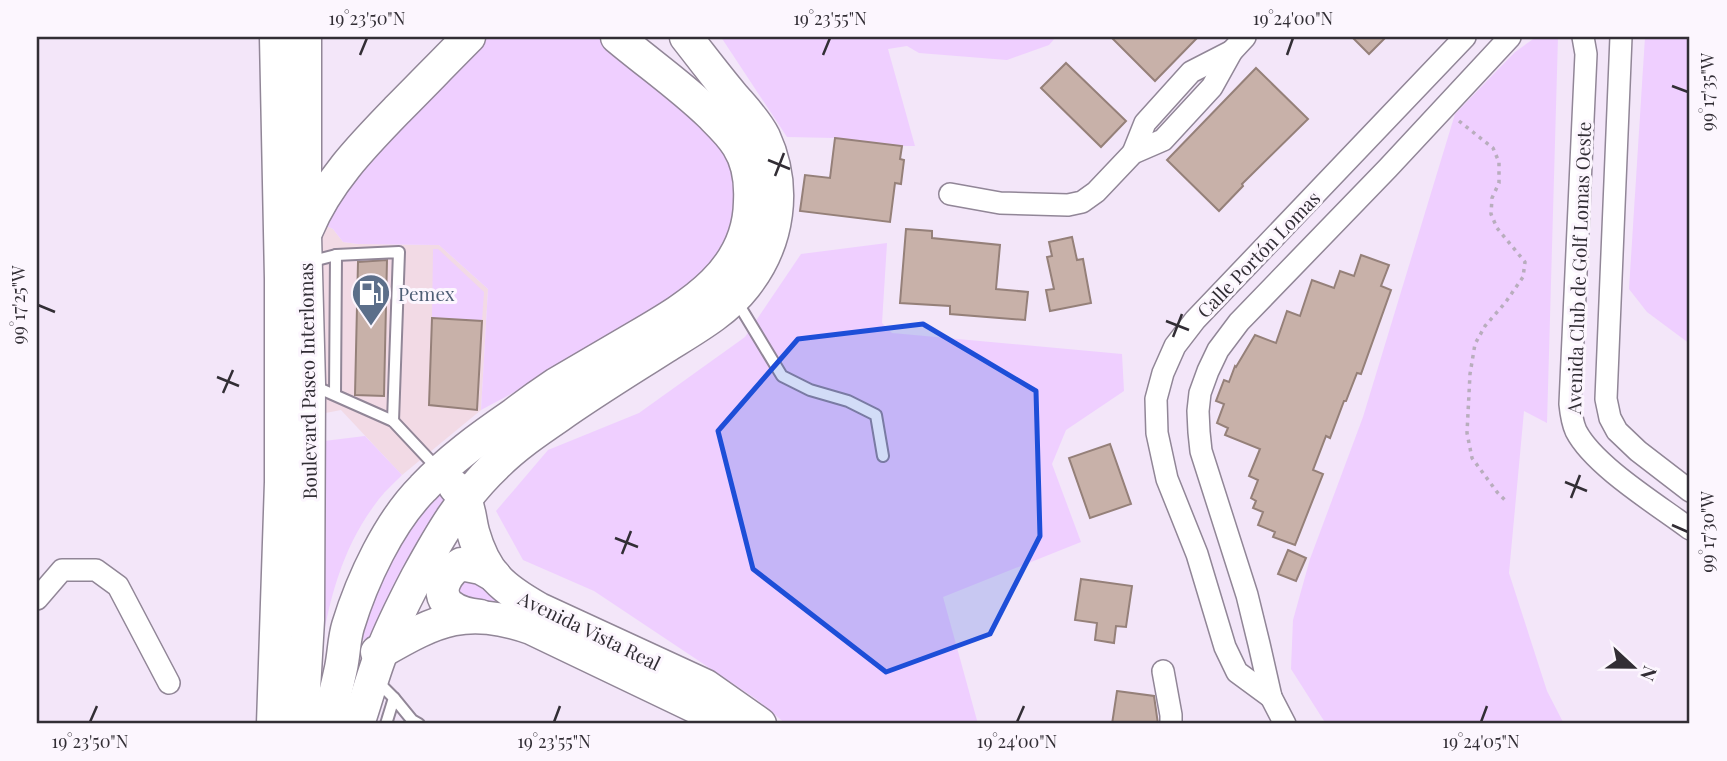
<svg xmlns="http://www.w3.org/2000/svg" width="1727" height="761" viewBox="0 0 1727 761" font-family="'Playfair Display',serif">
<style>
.commercial{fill:#f2dae5}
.green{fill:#efcfff}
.building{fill:#c8b1a9;stroke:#958079;stroke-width:2}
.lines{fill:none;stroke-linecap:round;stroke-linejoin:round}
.lane-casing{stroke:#918697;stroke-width:14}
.street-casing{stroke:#918697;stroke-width:24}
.secondary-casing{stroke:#918697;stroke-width:35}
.path{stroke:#b8adbd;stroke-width:3.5;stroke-dasharray:3.5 5;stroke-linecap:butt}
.lane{stroke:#fff;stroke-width:10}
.street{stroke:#fff;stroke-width:21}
.secondary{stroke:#fff;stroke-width:32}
.marked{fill:#1d4ed8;fill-opacity:0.2;stroke:#1d4ed8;stroke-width:5;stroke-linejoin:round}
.ticks{fill:none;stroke:#322e35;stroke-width:2.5}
.labels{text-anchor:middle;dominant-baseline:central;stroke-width:6;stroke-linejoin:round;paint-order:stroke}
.street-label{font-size:19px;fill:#322e35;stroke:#fcf6fe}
.service-label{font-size:19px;fill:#4e5e75;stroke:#fcf6fe;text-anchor:start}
.neatline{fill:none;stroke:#322e35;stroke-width:2.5}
.ticks-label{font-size:18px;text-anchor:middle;fill:#322e35}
</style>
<rect width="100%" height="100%" fill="#f3e6f9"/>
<polygon class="commercial" points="324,225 333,229 343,242 358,244 439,245 488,289 481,410 402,475 341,410 305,417 306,280"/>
<g class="green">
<polygon points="479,37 597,37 719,139 733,167 737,205 727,244 691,287 548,374 481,410 488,289 439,245 358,244 343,242 333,229 324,225 346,180"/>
<polygon points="721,37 1056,37 1049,45 1007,60 919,53 907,46 888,49 915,146 902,146 835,138 787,137"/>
<polygon points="1536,37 1558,37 1547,423 1524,411 1509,573 1547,691 1564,724 1326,724 1291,669 1293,620 1310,559 1363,417 1455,114 1515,52"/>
<polygon points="1645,37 1690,37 1690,344 1647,312 1629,289"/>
<polygon points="887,243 882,323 892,333 1122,354 1124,391 1066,430 1052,464 1081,542 943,597 978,724 786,724 756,699 594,591 523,560 496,511 548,450 639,413 745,337 801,254"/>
<polygon points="433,249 438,249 484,292 482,321 432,318"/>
<path d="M365 436 402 475C393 484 383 493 376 503 343 547 330 596 321 649L316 442Z"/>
<polygon points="427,482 451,494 380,631 368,640 362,640 356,637"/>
<polygon points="466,571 521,608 456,596"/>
</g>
<g class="building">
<polygon points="1111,37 1198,37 1155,81"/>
<polygon points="1352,37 1386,37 1369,54"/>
<polygon points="1066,63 1126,121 1101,147 1041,88"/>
<polygon points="1256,68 1308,119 1242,184 1243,186 1219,211 1167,160"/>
<polygon points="835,138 902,146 900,159 904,160 901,184 895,183 890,222 800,211 805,175 830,178"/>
<polygon points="906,229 932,231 932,238 1000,245 996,289 1028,292 1025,320 950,314 950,306 900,303"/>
<polygon points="1072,237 1077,260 1083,259 1091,303 1050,311 1046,290 1054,289 1047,257 1052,256 1049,242"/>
<polygon points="1361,255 1389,265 1381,286 1391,290 1361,374 1357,373 1346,401 1344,401 1330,438 1326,436 1313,470 1323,474 1295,545 1273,537 1275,532 1258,525 1263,512 1253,508 1256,501 1251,498 1258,480 1249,476 1260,449 1225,435 1228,428 1217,423 1224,404 1216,401 1224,380 1229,382 1235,366 1236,367 1255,335 1276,343 1287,311 1300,316 1312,280 1334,288 1340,271 1354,276"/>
<polygon points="387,260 384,396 355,395 358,262"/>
<polygon points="432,318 482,321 477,410 429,405"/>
<polygon points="1110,444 1131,504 1090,518 1069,458"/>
<polygon points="1288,550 1306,558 1296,581 1278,574"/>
<polygon points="1081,579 1132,586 1126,627 1116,626 1114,643 1095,640 1097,623 1075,620"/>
<polygon points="1117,691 1154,696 1158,724 1112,724"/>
</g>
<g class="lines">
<g class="lane-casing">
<g id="lane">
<polyline points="309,262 336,255 399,252 393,421"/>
<polyline points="736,300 782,376 810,390 848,401 876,415 883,456"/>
<polyline points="314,386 393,421 438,469"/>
<polyline points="335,394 336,255"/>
<polyline points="375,679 394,698 412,720 419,724"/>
<polyline points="386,724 394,698"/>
</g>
</g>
<g class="street-casing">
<g id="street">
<path d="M1583 37 1586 54 1570 404C1571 414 1572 422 1576 431 1594 466 1658 505 1690 529"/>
<polyline points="1621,37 1606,399 1610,418 1617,431 1638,451 1690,491"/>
<polyline points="1133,153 1145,123 1191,72 1232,51"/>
<polyline points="950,194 1000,203 1068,205 1082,202 1096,192 1133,153 1163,140 1212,87 1232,51 1245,37"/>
<polyline points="37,599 62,570 96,570 118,586 169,683"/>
<polyline points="1163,671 1171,715 1171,724"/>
<polyline points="1271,697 1237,672 1225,647 1197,554 1167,479 1157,433 1156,399 1163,373 1175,346 1195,320 1465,37"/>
<polyline points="1285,724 1271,697 1259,644 1247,595 1201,451 1199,432 1198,411 1200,393 1208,371 1218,350 1239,322 1388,168 1510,37"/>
</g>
</g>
<g class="secondary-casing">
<g id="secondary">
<path d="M307 230C326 183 362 146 397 110 421 86 445 61 469 37"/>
<path d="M455 487C471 504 468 512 473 532 485 574 502 588 539 609L706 686 760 724"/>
<path d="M480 616C470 615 457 612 449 605 434 591 448 571 461 564L481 568 495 576"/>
<path d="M377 652H381C438 619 466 606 531 628L696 707 720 724"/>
<polyline points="273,724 281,482 281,279 276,37"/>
<polyline points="302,724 308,620 309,384 305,235 305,37"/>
<path d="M328 724C332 705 337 687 341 668 344 654 344 639 348 626 362 580 389 522 423 488 449 460 481 437 513 415 527 404 541 394 556 384 583 368 611 352 638 336 691 305 749 271 750 202 751 183 749 163 738 146 731 134 720 124 710 114 681 86 648 63 617 37"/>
<path d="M358 724C366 701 372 677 381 654 391 627 404 602 417 577 440 535 461 498 496 465 515 446 537 431 559 416 593 392 629 370 665 347 692 330 725 312 745 286 779 243 787 187 764 137 756 121 743 108 732 95 716 76 701 56 686 37"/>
</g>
</g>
<polyline class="path" points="1459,121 1493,148 1499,162 1499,183 1492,198 1491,214 1497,228 1525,262 1523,277 1505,303 1485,326 1475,344 1470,374 1467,433 1472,458 1497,492 1506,501"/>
<use href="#lane" class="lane"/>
<use href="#street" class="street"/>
<use href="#secondary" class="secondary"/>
</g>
<path class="marked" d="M923 324 1036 391 1040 536 990 634 886 672 753 569 718 431 798 339Z"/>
<path class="ticks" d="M360 55 367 38M823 55 830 38M1287 55 1293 38M1672 86 1688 92M768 160 790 169M775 176 784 153M38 305 55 312M1166 321 1189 330M1173 337 1182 314M217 377 239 386M223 393 233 370M1565 482 1587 491M1571 498 1580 475M1672 525 1688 532M615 538 638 547M622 554 631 531M90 722 97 706M554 722 560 706M1017 722 1024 706M1481 722 1487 706"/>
<defs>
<g id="fuel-pin" transform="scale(2.0125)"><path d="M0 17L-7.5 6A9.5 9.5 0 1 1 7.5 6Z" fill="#5c6f8a" stroke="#fcf6fe"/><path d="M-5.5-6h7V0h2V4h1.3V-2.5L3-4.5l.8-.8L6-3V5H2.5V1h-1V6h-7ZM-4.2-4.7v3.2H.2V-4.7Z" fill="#fff"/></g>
</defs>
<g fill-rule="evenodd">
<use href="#fuel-pin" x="371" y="293"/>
</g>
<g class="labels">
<g class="street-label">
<text transform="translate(1258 254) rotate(-46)">Calle Portón Lomas</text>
<text transform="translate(1578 268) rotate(-88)">Avenida Club de Golf Lomas Oeste</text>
<text transform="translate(307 381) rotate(-91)">Boulevard Paseo Interlomas</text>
<text transform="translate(590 630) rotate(26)">Avenida Vista Real</text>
</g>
<g class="service-label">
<text x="398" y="293">Pemex</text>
</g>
</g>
<rect width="1727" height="761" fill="none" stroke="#fcf6fe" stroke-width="77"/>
<g transform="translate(1633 667) rotate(112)" stroke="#fcf6fe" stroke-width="5" paint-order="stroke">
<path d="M0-5L12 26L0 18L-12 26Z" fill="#322e35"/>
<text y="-10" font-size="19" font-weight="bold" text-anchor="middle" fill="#322e35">N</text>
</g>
<rect x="38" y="38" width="1650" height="684" class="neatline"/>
<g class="ticks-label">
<text x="367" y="25">19°23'50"N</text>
<text x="830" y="25">19°23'55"N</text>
<text x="1293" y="25">19°24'00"N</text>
<text transform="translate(1708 92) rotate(-90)" y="6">99°17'35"W</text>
<text transform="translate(19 305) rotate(-90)" y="6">99°17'25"W</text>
<text transform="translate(1708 532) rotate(-90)" y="6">99°17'30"W</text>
<text x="90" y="748">19°23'50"N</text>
<text x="554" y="748">19°23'55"N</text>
<text x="1017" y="748">19°24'00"N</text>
<text x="1481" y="748">19°24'05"N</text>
</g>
</svg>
